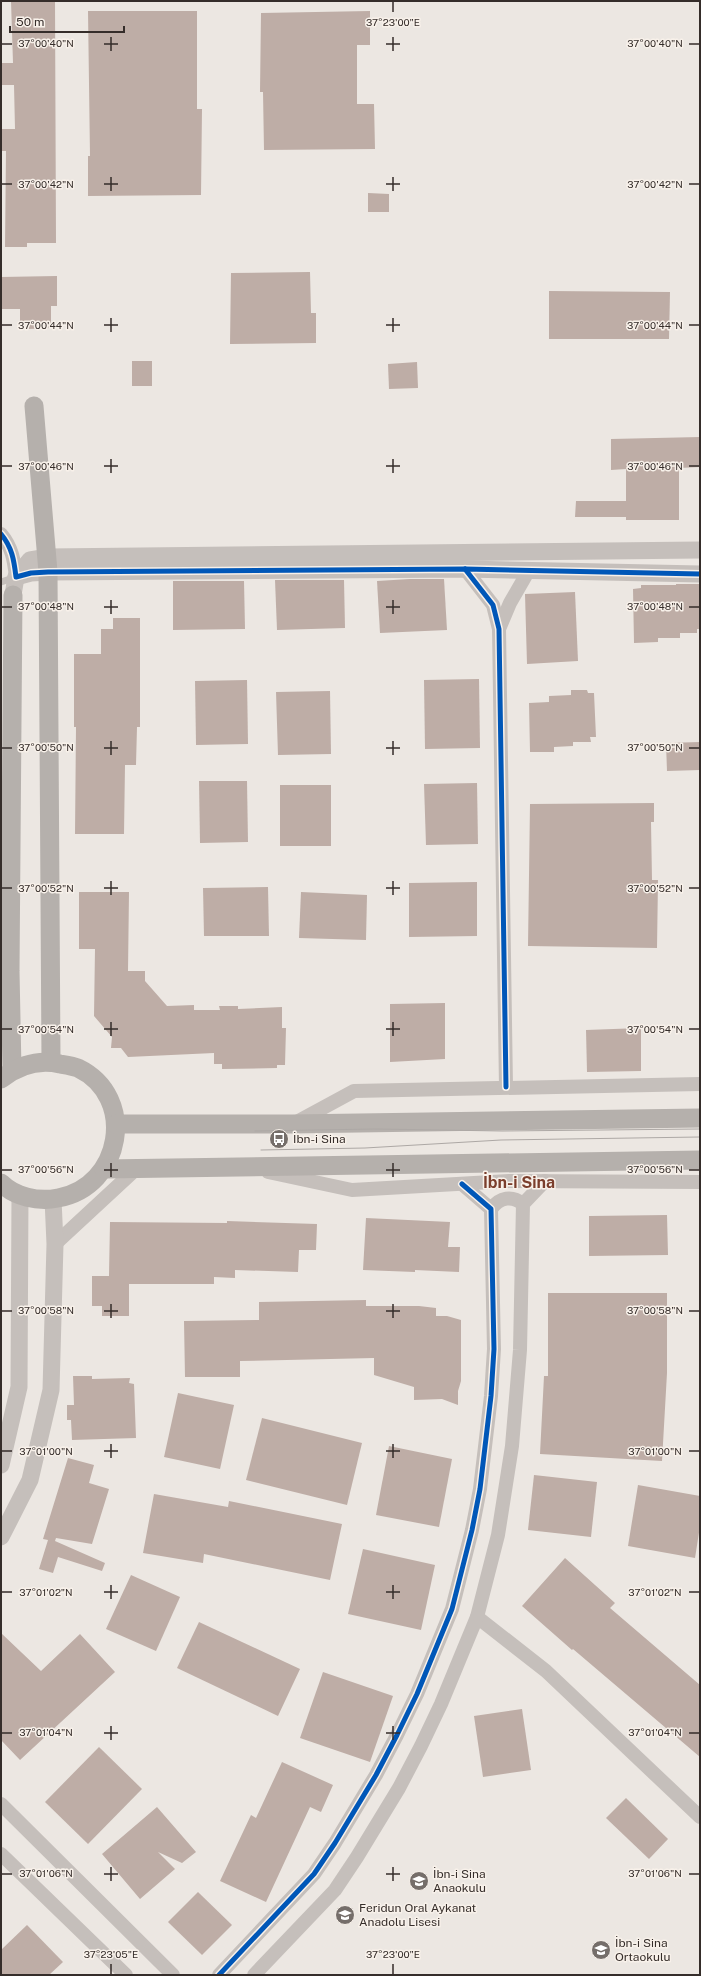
<svg xmlns="http://www.w3.org/2000/svg" width="701" height="1976" viewBox="0 0 701 1976" font-family="'Public Sans',sans-serif">
<style>
.building{fill:#beada6}
.lines{fill:none;stroke-linecap:round;stroke-linejoin:round}
.service{stroke:#c5bfbb;stroke-width:7}
.minor{stroke:#c5bfbb;stroke-width:14}
.tertiary{stroke:#c5bfbb;stroke-width:17}
.secondary{stroke:#b5b0ac;stroke-width:19}
.tram{stroke:#ada8a5;stroke-width:1}
.cycleway-casing{stroke:#f8f1ea;stroke-width:8}
.cycleway{stroke:#0057b8;stroke-width:5}
.ticks{fill:none;stroke:#352d2a;stroke-width:1.5}
.labels{text-anchor:middle;dominant-baseline:central;stroke-width:3;stroke-linejoin:round;paint-order:stroke}
.poi-label{font-size:12px;fill:#352d2a;stroke:#f8f1ea;text-anchor:start}
.district-label{font-size:16px;font-weight:bold;fill:#7b3e2c;stroke:#f8f1ea}
.ticks-label{font-size:10px;text-anchor:middle;fill:#352d2a;stroke:#f8f1ea;stroke-width:3;stroke-linejoin:round;paint-order:stroke}
</style>
<rect width="100%" height="100%" fill="#ece7e2"/>
<g class="building">
<polygon points="11,1 55,1 56,243 27,243 27,247 5,247 6,151 1,151 1,129 15,129 14,85 1,85 1,63 13,63"/>
<polygon points="88,11 197,11 197,109 202,109 201,195 88,196 88,156 90,156"/>
<polygon points="370,11 370,45 357,45 357,104 374,104 375,149 264,150 263,92 260,92 261,13"/>
<polygon points="368,193 389,194 389,212 368,212"/>
<polygon points="310,272 311,313 316,313 316,343 230,344 231,273"/>
<polygon points="57,276 57,306 51,306 51,328 29,329 29,324 20,324 20,309 1,309 1,277"/>
<polygon points="549,291 670,292 669,339 549,339"/>
<rect x="132" y="361" width="20" height="25"/>
<polygon points="417,362 418,388 389,389 388,364"/>
<polygon points="700,437 700,467 679,468 679,520 626,520 626,517 575,517 576,501 626,501 626,469 611,470 611,439"/>
<polygon points="410,579 444,579 447,630 380,633 377,581"/>
<polygon points="275,580 344,580 345,628 277,630"/>
<polygon points="173,581 244,581 245,629 173,630"/>
<polygon points="676,584 700,584 700,629 697,629 697,633 680,633 680,638 658,638 658,642 634,643 633,589 641,588 641,585 676,585"/>
<polygon points="575,592 578,661 527,664 525,594"/>
<polygon points="113,618 140,618 140,727 137,727 136,765 125,765 124,834 75,834 76,727 74,727 74,654 101,654 101,629 113,629"/>
<polygon points="479,679 480,748 425,749 424,680"/>
<polygon points="247,680 248,744 196,745 195,681"/>
<polygon points="571,690 587,690 588,693 594,693 596,737 590,737 591,742 573,742 573,746 554,747 554,752 530,752 529,703 549,702 549,696 571,695"/>
<polygon points="330,691 331,754 278,755 276,692"/>
<polygon points="700,742 700,770 667,771 666,743"/>
<polygon points="199,781 247,781 248,842 200,843"/>
<polygon points="477,783 478,844 426,845 424,784"/>
<rect x="280" y="785" width="51" height="61"/>
<polygon points="654,803 654,822 651,822 652,880 658,880 657,948 528,946 530,804"/>
<polygon points="477,882 477,936 409,937 409,883"/>
<polygon points="268,887 269,936 204,936 203,888"/>
<polygon points="79,892 129,892 128,971 145,971 145,981 167,1006 194,1005 194,1010 220,1010 219,1006 238,1006 238,1009 282,1007 282,1028 286,1028 285,1065 277,1065 277,1068 222,1069 222,1064 214,1064 214,1053 128,1057 121,1048 111,1048 112,1037 94,1016 95,949 79,949"/>
<polygon points="301,892 367,895 366,940 299,938"/>
<polygon points="445,1003 445,1059 390,1062 390,1004"/>
<polygon points="641,1028 641,1071 587,1072 586,1030"/>
<polygon points="667,1215 668,1255 589,1256 589,1216"/>
<polygon points="366,1218 450,1222 448,1247 460,1247 459,1272 415,1270 415,1272 363,1270"/>
<polygon points="227,1221 317,1224 316,1250 299,1250 298,1272 235,1270 235,1278 214,1277 214,1284 129,1284 129,1316 102,1316 102,1306 92,1306 92,1276 109,1276 110,1222 227,1223"/>
<polygon points="548,1293 667,1293 667,1373 662,1461 540,1454 544,1376 548,1376"/>
<polygon points="366,1300 366,1306 419,1306 436,1308 436,1316 447,1316 461,1320 461,1381 458,1391 458,1405 442,1399 414,1400 414,1387 374,1375 374,1358 240,1361 240,1377 185,1377 184,1321 259,1320 259,1302"/>
<polygon points="73,1376 92,1376 92,1379 130,1378 129,1383 134,1384 136,1438 72,1440 71,1420 67,1420 67,1405 74,1405"/>
<polygon points="178,1393 234,1405 220,1469 164,1457"/>
<polygon points="262,1418 362,1443 347,1505 246,1480"/>
<polygon points="389,1446 452,1459 439,1527 376,1515"/>
<polygon points="68,1458 94,1465 89,1483 109,1489 92,1544 56,1538 55,1541 105,1563 102,1571 58,1557 53,1573 39,1569 48,1540 43,1539"/>
<polygon points="534,1475 597,1482 591,1537 528,1530"/>
<polygon points="638,1485 700,1496 700,1526 695,1558 628,1546"/>
<polygon points="154,1494 228,1507 229,1501 342,1524 330,1580 204,1554 203,1563 143,1553"/>
<polygon points="363,1549 435,1565 421,1630 348,1614"/>
<polygon points="565,1558 615,1603 610,1608 700,1685 700,1757 573,1649 572,1650 522,1606"/>
<polygon points="131,1575 180,1597 156,1651 106,1629"/>
<polygon points="199,1622 300,1669 278,1716 177,1668"/>
<polygon points="1,1633 41,1671 80,1634 115,1672 20,1760 1,1740"/>
<polygon points="323,1672 393,1696 370,1762 300,1738"/>
<polygon points="522,1709 531,1770 483,1777 474,1716"/>
<polygon points="99,1747 142,1789 88,1844 45,1802"/>
<polygon points="282,1762 333,1785 321,1812 310,1807 266,1902 220,1881 251,1815 256,1818"/>
<polygon points="626,1798 668,1839 649,1859 606,1818"/>
<polygon points="157,1807 196,1852 182,1863 158,1852 175,1869 140,1899 102,1854"/>
<polygon points="198,1892 232,1925 202,1955 168,1922"/>
<polygon points="27,1925 63,1962 49,1975 1,1975 1,1950"/>
</g>
<g class="lines">
<polyline class="service" points="1,582 16,577"/>
<g class="minor">
<path d="M1 534C12 547 14 560 16 577"/>
<polyline points="465,569 493,605 499,629 506,1087"/>
<polyline points="499,629 510,603 529,570"/>
<polyline points="295,1123 354,1091 700,1084"/>
<polyline points="268,1172 352,1190 509,1181 700,1182"/>
<path d="M491 1209C500 1197 512 1195 523 1204"/>
<polyline points="55,1244 136,1169"/>
<polyline points="477,1617 546,1671 700,1817"/>
<polyline points="1,1804 173,1975"/>
<polyline points="1,1854 126,1975"/>
<polyline points="219,1975 314,1874 335,1843 376,1775 397,1735 417,1694 452,1609 472,1530 480,1489 491,1396 494,1349 491,1209 462,1184"/>
<polyline points="254,1975 335,1890 357,1857 399,1788 421,1746 441,1704 477,1617 498,1535 512,1446 520,1350 523,1204 545,1181"/>
</g>
<g class="tertiary">
<polyline points="16,577 31,573 48,572 465,569 700,574"/>
<polyline points="13,595 16,577 30,560 48,557 700,550"/>
<polyline points="1,1465 19,1387 20,1194"/>
<polyline points="1,1537 30,1480 51,1390 55,1244 53,1199"/>
</g>
<g class="secondary">
<polyline points="34,406 48,572 51,1062"/>
<polyline points="12,1070 10,971 13,595"/>
<path d="M1 1079C19 1065 38 1059 60 1064 66 1065 73 1066 78 1068 138 1097 122 1187 58 1198 38 1202 15 1197 1 1183"/>
<polyline points="116,1124 292,1124 700,1118"/>
<polyline points="104,1169 700,1160"/>
</g>
<g class="tram">
<polyline points="255,1131 375,1129 503,1131 700,1129"/>
<polyline points="261,1150 365,1148 501,1140 700,1137"/>
</g>
<g class="cycleway-casing">
<g id="cycleway">
<path d="M1 534C12 547 14 560 16 577L31 573 48 572 465 569 700 574"/>
<polyline points="465,569 493,605 499,629 506,1087"/>
<polyline points="219,1975 314,1874 335,1843 376,1775 397,1735 417,1694 452,1609 472,1530 480,1489 491,1396 494,1349 491,1209 462,1184"/>
</g>
</g>
<use href="#cycleway" class="cycleway"/>
</g>
<path class="ticks" d="M393 2V12M111 37V51M393 37V51M2 44H12M104 44H118M386 44H400M689 44H699M111 177V191M393 177V191M2 184H12M104 184H118M386 184H400M689 184H699M111 318V332M393 318V332M2 325H12M104 325H118M386 325H400M689 325H699M111 459V473M393 459V473M2 466H12M104 466H118M386 466H400M689 466H699M111 600V614M393 600V614M2 607H12M104 607H118M386 607H400M689 607H699M111 741V755M393 741V755M2 748H12M104 748H118M386 748H400M689 748H699M111 881V895M393 881V895M2 888H12M104 888H118M386 888H400M689 888H699M111 1022V1036M393 1022V1036M2 1029H12M104 1029H118M386 1029H400M689 1029H699M111 1163V1177M393 1163V1177M2 1170H12M104 1170H118M386 1170H400M689 1170H699M111 1304V1318M393 1304V1318M2 1311H12M104 1311H118M386 1311H400M689 1311H699M111 1444V1458M393 1444V1458M2 1451H12M104 1451H118M386 1451H400M689 1451H699M111 1585V1599M393 1585V1599M2 1592H12M104 1592H118M386 1592H400M689 1592H699M111 1726V1740M393 1726V1740M2 1733H12M104 1733H118M386 1733H400M689 1733H699M111 1867V1881M393 1867V1881M2 1874H12M104 1874H118M386 1874H400M689 1874H699M111 1964V1974M393 1964V1974"/>
<defs>
<g id="bus-disc" transform="scale(1)"><circle r="9.5" fill="#756e6a" stroke="#f8f1ea"/><path d="M-5-6H5V4H4V6H2V4H-2V6H-4V4H-5ZM-3.5-4V0h7V-4ZM-3.5 1.2v1.5H-2V1.2ZM2 1.2v1.5H3.5V1.2Z" fill="#fff"/></g>
<g id="school-disc" transform="scale(1)"><circle r="9.5" fill="#756e6a" stroke="#f8f1ea"/><path d="M0-5L7-2L0 1L-7-2ZM-4 1L0 2.5L4 1V4Q0 6-4 4Z" fill="#fff"/></g>
</defs>
<g fill-rule="evenodd">
<use href="#bus-disc" x="279" y="1139"/>
<use href="#school-disc" x="419" y="1881"/>
<use href="#school-disc" x="345" y="1915"/>
<use href="#school-disc" x="601" y="1950"/>
</g>
<g class="labels">
<g class="poi-label">
<text x="293" y="1139">İbn-i Sina</text>
<text x="433" y="1874">İbn-i Sina<tspan x="433" dy="14">Anaokulu</tspan></text>
<text x="359" y="1908">Feridun Oral Aykanat<tspan x="359" dy="14">Anadolu Lisesi</tspan></text>
<text x="615" y="1943">İbn-i Sina<tspan x="615" dy="14">Ortaokulu</tspan></text>
</g>
<g class="district-label">
<text x="519" y="1182">İbn-i Sina</text>
</g>
</g>
<g class="ticks-label">
<text x="393" y="26">37°23'00"E</text>
<text x="655" y="47">37°00'40"N</text>
<text x="46" y="47">37°00'40"N</text>
<text x="655" y="188">37°00'42"N</text>
<text x="46" y="188">37°00'42"N</text>
<text x="655" y="329">37°00'44"N</text>
<text x="46" y="329">37°00'44"N</text>
<text x="655" y="470">37°00'46"N</text>
<text x="46" y="470">37°00'46"N</text>
<text x="655" y="610">37°00'48"N</text>
<text x="46" y="610">37°00'48"N</text>
<text x="655" y="751">37°00'50"N</text>
<text x="46" y="751">37°00'50"N</text>
<text x="46" y="892">37°00'52"N</text>
<text x="655" y="892">37°00'52"N</text>
<text x="46" y="1033">37°00'54"N</text>
<text x="655" y="1033">37°00'54"N</text>
<text x="655" y="1173">37°00'56"N</text>
<text x="46" y="1173">37°00'56"N</text>
<text x="655" y="1314">37°00'58"N</text>
<text x="46" y="1314">37°00'58"N</text>
<text x="46" y="1455">37°01'00"N</text>
<text x="655" y="1455">37°01'00"N</text>
<text x="655" y="1596">37°01'02"N</text>
<text x="46" y="1596">37°01'02"N</text>
<text x="46" y="1736">37°01'04"N</text>
<text x="655" y="1736">37°01'04"N</text>
<text x="46" y="1877">37°01'06"N</text>
<text x="655" y="1877">37°01'06"N</text>
<text x="111" y="1958">37°23'05"E</text>
<text x="393" y="1958">37°23'00"E</text>
</g>
<rect width="701" height="1976" fill="none" stroke="#352d2a" stroke-width="4"/>
<path d="M10 26v6h114v-6" fill="none" stroke="#352d2a" stroke-width="2"/>
<text x="16" y="26" font-size="12" fill="#352d2a" stroke="#f8f1ea" stroke-width="3" paint-order="stroke">50 m</text>
</svg>
